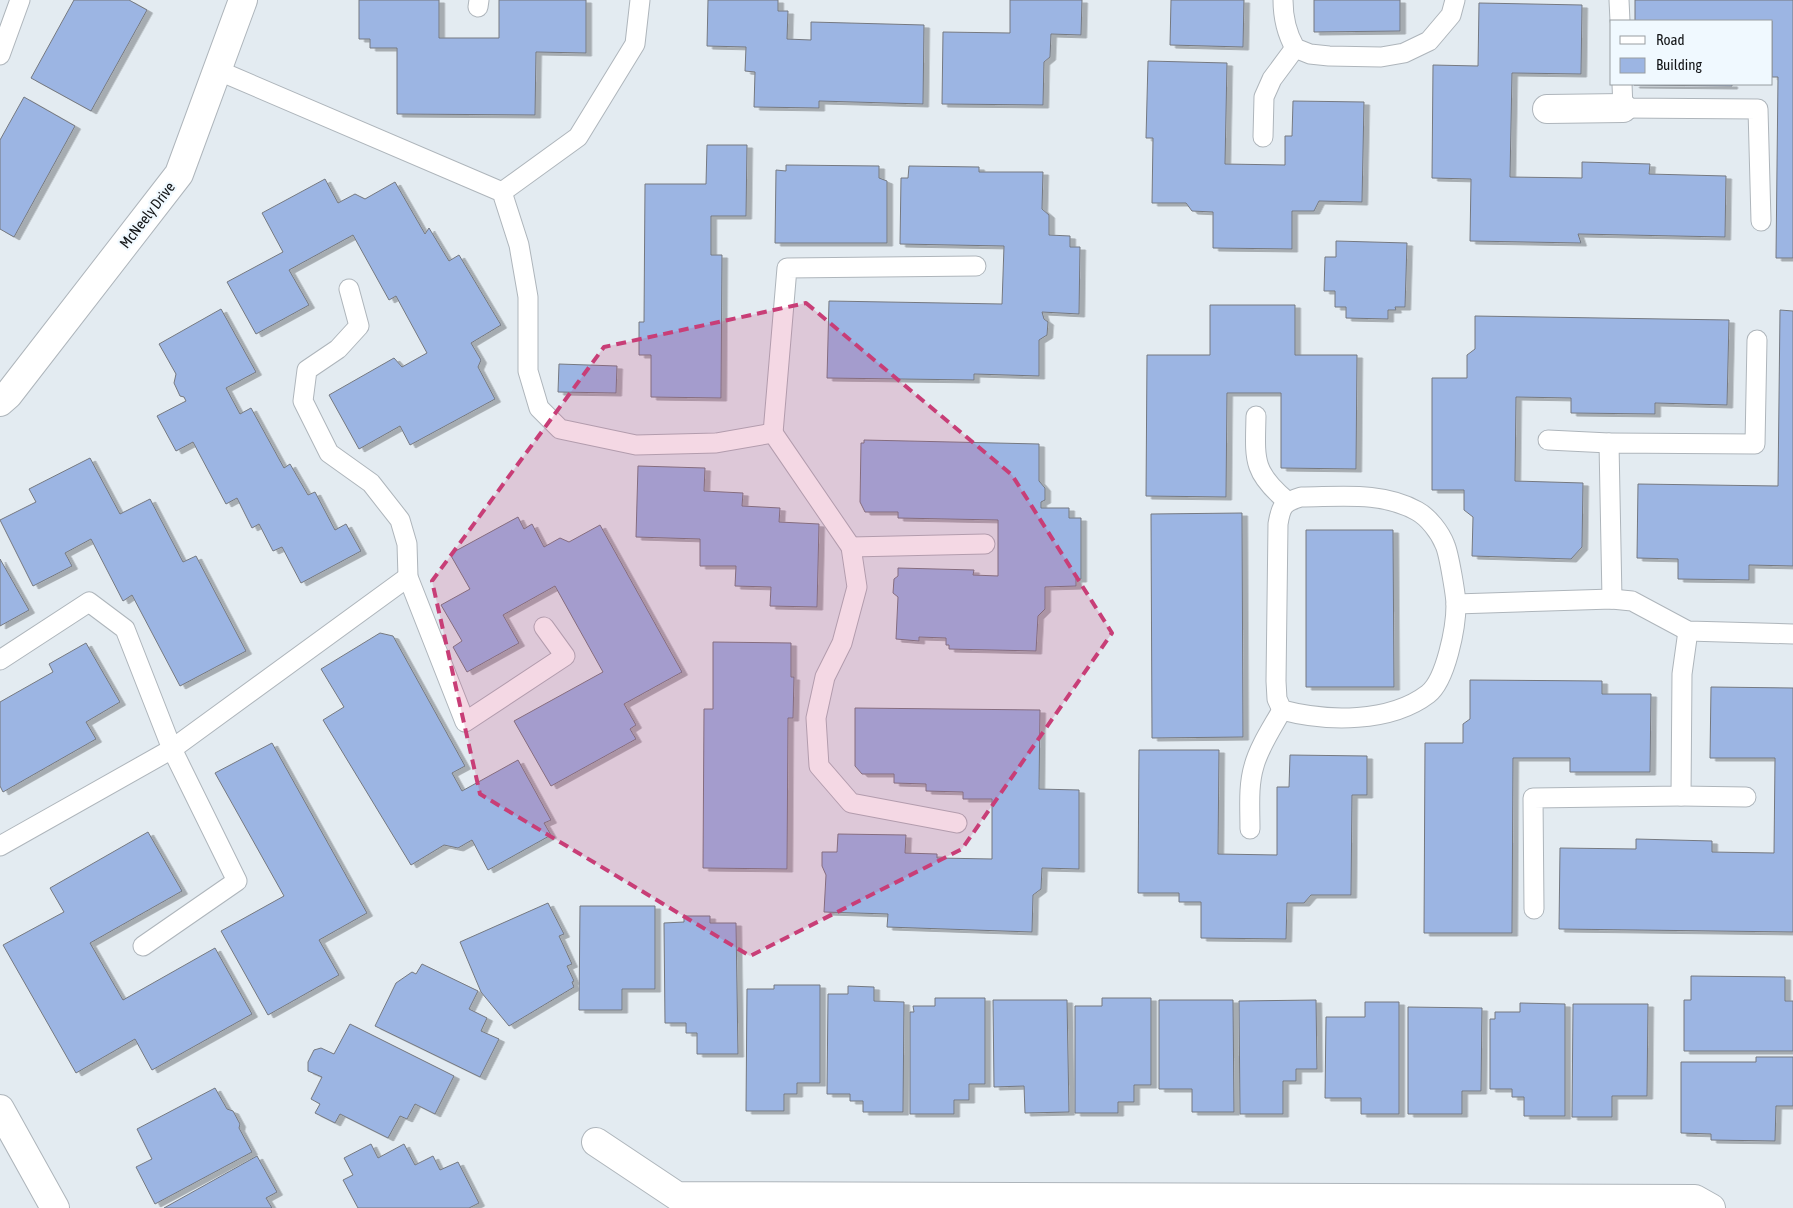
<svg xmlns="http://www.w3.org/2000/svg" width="1793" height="1208" viewBox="0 0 1793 1208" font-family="'Asap Condensed',sans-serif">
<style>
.building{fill:#9cb5e3;stroke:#757980;filter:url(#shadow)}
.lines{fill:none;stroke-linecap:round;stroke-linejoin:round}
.service-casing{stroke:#aeb5bb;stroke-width:21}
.minor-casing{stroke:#aeb5bb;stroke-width:30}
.service{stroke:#fff;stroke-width:19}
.minor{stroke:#fff;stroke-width:28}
.marked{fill:#c83e77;fill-opacity:0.2;stroke:#c83e77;stroke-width:4;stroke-dasharray:10 6;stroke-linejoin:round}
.labels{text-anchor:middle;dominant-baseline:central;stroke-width:4.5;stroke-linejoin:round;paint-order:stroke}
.street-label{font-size:15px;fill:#131517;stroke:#f0f9ff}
</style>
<defs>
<filter id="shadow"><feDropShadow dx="5.5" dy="3" stdDeviation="0" flood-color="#0004"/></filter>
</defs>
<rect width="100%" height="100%" fill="#e3ebf1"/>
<g class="building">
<polygon points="74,0 129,0 147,10 91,111 31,78"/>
<polygon points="359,0 439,0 439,38 499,38 499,0 586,0 586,53 536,52 535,115 397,114 397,48 370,48 370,39 359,39"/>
<polygon points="708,0 778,0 778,11 788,11 787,39 811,40 811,22 924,25 923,104 819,101 819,108 754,107 755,72 745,71 746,47 707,46"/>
<polygon points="1010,0 1082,0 1081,35 1051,34 1050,57 1044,62 1043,105 942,104 943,32 1010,33"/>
<polygon points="1171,0 1244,0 1243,47 1170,45"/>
<polygon points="1314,0 1400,0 1400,31 1314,32"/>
<polygon points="1635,0 1793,0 1793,258 1776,258 1778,77 1772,77 1772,21 1635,21"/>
<polygon points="1479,3 1582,5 1581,74 1512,73 1510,177 1582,178 1582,162 1650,164 1649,174 1726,176 1725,237 1578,234 1581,243 1470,241 1471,179 1432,178 1433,65 1478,66"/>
<polygon points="1148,61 1227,63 1225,164 1285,165 1285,136 1292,136 1293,101 1364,102 1362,202 1319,201 1314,211 1292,211 1292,249 1213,248 1213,212 1192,211 1186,203 1152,203 1153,138 1146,138"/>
<polygon points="1634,84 1732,84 1732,86 1634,85"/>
<polygon points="24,97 75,126 14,237 0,229 0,140"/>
<polygon points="707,145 747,145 746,216 711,216 711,255 722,255 721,398 651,397 651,355 639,355 639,322 644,322 645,184 706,184"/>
<polygon points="786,165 879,166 879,178 887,181 887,243 775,243 776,170 786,171"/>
<polygon points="909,166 979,167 979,172 1043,172 1042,209 1049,215 1049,235 1070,236 1070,247 1080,247 1079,314 1042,312 1044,319 1048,322 1047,335 1039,340 1039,376 974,374 974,380 827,378 829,301 1002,304 1004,246 900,244 901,178 908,178"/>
<polygon points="325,179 338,203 355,194 365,199 395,182 425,234 429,228 449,261 459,255 501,325 471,343 481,360 478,367 495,399 410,445 400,426 359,449 329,395 394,358 402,367 427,353 396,296 389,300 353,235 289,270 309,305 256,334 227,282 283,252 262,213"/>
<polygon points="1336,241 1407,243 1405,307 1395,307 1396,310 1388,310 1388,319 1346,318 1346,307 1335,307 1335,291 1324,291 1325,257 1336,257"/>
<polygon points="1210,305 1295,305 1295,355 1357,355 1356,469 1281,468 1281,393 1227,393 1226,497 1146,496 1147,355 1210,355"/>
<polygon points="221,309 256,372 226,388 240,414 251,408 284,468 290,464 308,495 315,492 335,530 346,524 361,551 301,583 282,547 273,551 259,524 252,528 237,498 226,504 193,442 176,451 157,416 186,401 184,397 180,396 174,383 176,374 159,344"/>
<polygon points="1780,310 1793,311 1793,566 1749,565 1749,580 1678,579 1678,559 1637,558 1638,484 1778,486"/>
<polygon points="1475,316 1729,320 1727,405 1655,403 1655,414 1571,413 1571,398 1516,397 1515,481 1583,483 1582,547 1571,559 1472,556 1473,517 1464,510 1464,490 1432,490 1432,378 1467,378 1467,355 1475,349"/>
<polygon points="559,364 617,366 616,393 558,392"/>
<polygon points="864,440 1039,444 1039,481 1045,488 1045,500 1041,502 1041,508 1069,508 1069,518 1081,518 1081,579 1076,579 1076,586 1045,587 1045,609 1038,616 1036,651 949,649 949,645 946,645 946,638 919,637 919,641 896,639 898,597 893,593 894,579 898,576 898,568 974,570 973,575 998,576 998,520 898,518 898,512 865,512 860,502 861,443 864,443"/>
<polygon points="90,458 120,514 150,499 183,562 196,556 246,651 180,686 132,595 123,601 91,539 65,553 72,566 33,586 0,520 36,502 29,489"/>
<polygon points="638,466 705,468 704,491 743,493 742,506 780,508 779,522 819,524 817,607 770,606 771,587 735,586 736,566 700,566 700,539 636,537"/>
<polygon points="1242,513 1243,737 1152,738 1151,514"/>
<polygon points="518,517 524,529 532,524 544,547 560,538 569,542 600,525 682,672 624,704 636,725 630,729 636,739 551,786 514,721 603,672 555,586 503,615 519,643 467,672 453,647 462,641 441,605 470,589 450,554"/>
<polygon points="1306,530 1393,530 1394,687 1306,687"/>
<polygon points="0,559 29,610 0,626"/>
<polygon points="380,633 393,636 465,766 452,773 462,791 518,760 551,820 544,823 551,835 488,870 472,840 458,848 444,845 411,865 323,720 344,707 321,669"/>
<polygon points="713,642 791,643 791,677 794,677 793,718 788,718 787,869 703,868 704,709 713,709"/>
<polygon points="86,643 120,702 86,722 96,739 3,792 0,786 0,702 53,672 49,664"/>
<polygon points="1470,680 1602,681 1602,694 1651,694 1650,772 1570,772 1570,758 1513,758 1512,933 1424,933 1425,743 1463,743 1463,724 1470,719"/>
<polygon points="1711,687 1793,688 1793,932 1559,929 1560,848 1636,849 1636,839 1712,841 1712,852 1774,853 1775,758 1710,758"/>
<polygon points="855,708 1040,710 1039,789 1079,790 1079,869 1042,868 1041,889 1033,895 1032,932 887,927 888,914 824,912 826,875 822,866 822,852 837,852 838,834 906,835 905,853 937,854 937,858 992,859 992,799 963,799 963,792 926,791 926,784 894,783 894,774 862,774 855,766"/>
<polygon points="272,743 367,913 319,940 339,975 268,1015 221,931 284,896 215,773"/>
<polygon points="1139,750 1219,750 1218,854 1277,855 1277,787 1289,787 1290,755 1367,756 1367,795 1352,795 1351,895 1311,895 1304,903 1287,903 1286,939 1201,938 1201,902 1179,902 1179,893 1138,893"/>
<polygon points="148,832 182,891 90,943 123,1000 215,948 252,1014 152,1070 135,1039 76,1073 3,945 64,912 50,888"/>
<polygon points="548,903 564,934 559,936 572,964 567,966 574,981 572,982 574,987 509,1026 481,992 460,942"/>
<polygon points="580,906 655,906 655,989 622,989 622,1010 579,1010"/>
<polygon points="684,916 710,916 710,923 736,923 738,1054 697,1054 697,1033 686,1033 686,1023 665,1023 664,923 684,922"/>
<polygon points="422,964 478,991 469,1009 487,1018 481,1031 499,1039 480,1077 375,1026 396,983 412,972 416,974"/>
<polygon points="1691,976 1785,977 1785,1001 1793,1001 1793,1051 1684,1051 1684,1000 1691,1000"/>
<polygon points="774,985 820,985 820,1083 797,1083 797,1094 784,1094 784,1111 746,1111 747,989 774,989"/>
<polygon points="848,986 874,987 874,1001 904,1002 903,1112 863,1112 863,1101 850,1101 850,1094 827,1094 828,994 848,994"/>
<polygon points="935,998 985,998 985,1084 969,1084 969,1100 954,1100 954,1114 910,1114 910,1012 914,1012 913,1006 935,1006"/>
<polygon points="1102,998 1151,998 1151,1085 1134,1085 1134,1102 1118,1102 1118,1113 1075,1113 1075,1006 1102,1006"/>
<polygon points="993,1000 1067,1000 1069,1112 1025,1113 1024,1086 994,1087"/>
<polygon points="1159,1000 1233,1000 1234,1112 1192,1112 1192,1089 1159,1089"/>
<polygon points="1316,1000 1317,1069 1296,1069 1296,1081 1283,1081 1283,1114 1240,1114 1239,1001"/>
<polygon points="1365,1002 1399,1002 1399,1114 1361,1114 1361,1098 1325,1098 1326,1017 1365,1017"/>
<polygon points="1520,1003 1565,1004 1565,1116 1524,1116 1524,1097 1512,1097 1512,1089 1490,1089 1490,1019 1495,1019 1495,1012 1520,1012"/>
<polygon points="1573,1004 1648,1004 1647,1096 1612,1096 1612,1117 1572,1117"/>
<polygon points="1408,1007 1482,1008 1481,1091 1462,1091 1462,1114 1408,1114"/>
<polygon points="350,1024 454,1076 435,1114 415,1104 407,1119 400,1116 388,1138 340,1114 335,1123 315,1113 320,1104 311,1099 322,1077 308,1071 308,1062 314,1050 321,1048 334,1054"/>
<polygon points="1756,1057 1793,1057 1793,1106 1776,1106 1775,1141 1711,1140 1711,1134 1681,1133 1681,1062 1756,1062"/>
<polygon points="215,1088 227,1109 233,1111 240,1124 239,1128 252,1152 155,1204 136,1167 152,1159 137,1129"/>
<polygon points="371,1144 378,1158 404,1144 415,1165 433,1156 440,1170 458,1162 479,1203 469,1208 358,1208 343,1180 353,1175 344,1158"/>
<polygon points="257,1156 277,1192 266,1198 272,1208 164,1208"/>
</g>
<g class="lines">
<g class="service-casing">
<g id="service">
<path d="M1283 0C1283 18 1286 32 1295 48L1310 54 1329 56 1381 57 1404 53 1429 41 1451 15 1455 0"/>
<polyline points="1619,0 1620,21"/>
<polyline points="478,7 479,0"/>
<polyline points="0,55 20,0"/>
<polyline points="217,70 502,192 519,245 528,297 528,371 539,408 560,429 636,445 716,443 773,433 787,268 976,266"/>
<polyline points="1622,84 1623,108 1758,109 1761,221"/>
<polyline points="1263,137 1264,97 1272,79 1295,48"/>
<polyline points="502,192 578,137 635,44 640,0"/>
<polyline points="349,289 359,326 338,349 307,370 303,401 329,453 371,483 400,520 407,544 408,577 465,722 565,656 544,627"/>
<path d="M1256 416C1255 459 1252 472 1287 501"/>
<polyline points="773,433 851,547 857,587 842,643 825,677 816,718 819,766 851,803 957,823"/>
<polyline points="1548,440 1609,443"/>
<path d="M1301 497C1339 497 1382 491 1417 511 1428 517 1440 532 1445 545 1449 554 1456 596 1456 605 1456 627 1446 680 1428 694 1390 723 1327 722 1282 710L1277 699 1276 681 1278 524C1281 505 1284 502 1301 497Z"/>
<polyline points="851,547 985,544"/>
<polyline points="1612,599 1609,443 1755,444 1757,340"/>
<polyline points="1456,604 1612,599 1632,601 1688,631 1793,634"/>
<polyline points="0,660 89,602 125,629 172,749 237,881 143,946"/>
<polyline points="1681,796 1746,797"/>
<path d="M1250 829C1250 808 1248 786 1254 766 1259 747 1272 728 1282 710"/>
<polyline points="0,846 172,749 408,577"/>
<polyline points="1534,909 1533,798 1681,796 1682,674 1688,631"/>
</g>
</g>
<g class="minor-casing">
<g id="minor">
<polyline points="1547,109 1623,108"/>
<polyline points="0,402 8,395 179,174 243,0"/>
<polyline points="0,1109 55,1208"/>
<polyline points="596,1142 677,1196 1695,1199 1711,1208"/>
</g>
</g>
<use href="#service" class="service"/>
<use href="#minor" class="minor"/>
</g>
<path class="marked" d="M806 303 1012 475 1112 633 962 849 750 956 480 794 432 581 604 347Z"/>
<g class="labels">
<g class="street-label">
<text transform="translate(147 215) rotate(-52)">McNeely Drive</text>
</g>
</g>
<rect x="1610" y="20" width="162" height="65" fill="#f0f9ff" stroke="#989ea2"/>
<rect x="1620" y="36" width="25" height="8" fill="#ffffff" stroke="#989ea2"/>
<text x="1656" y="45" font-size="15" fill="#131517">Road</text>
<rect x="1620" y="58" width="25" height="15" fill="#9cb5e3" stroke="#989ea2"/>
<text x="1656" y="70" font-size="15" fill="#131517">Building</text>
</svg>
